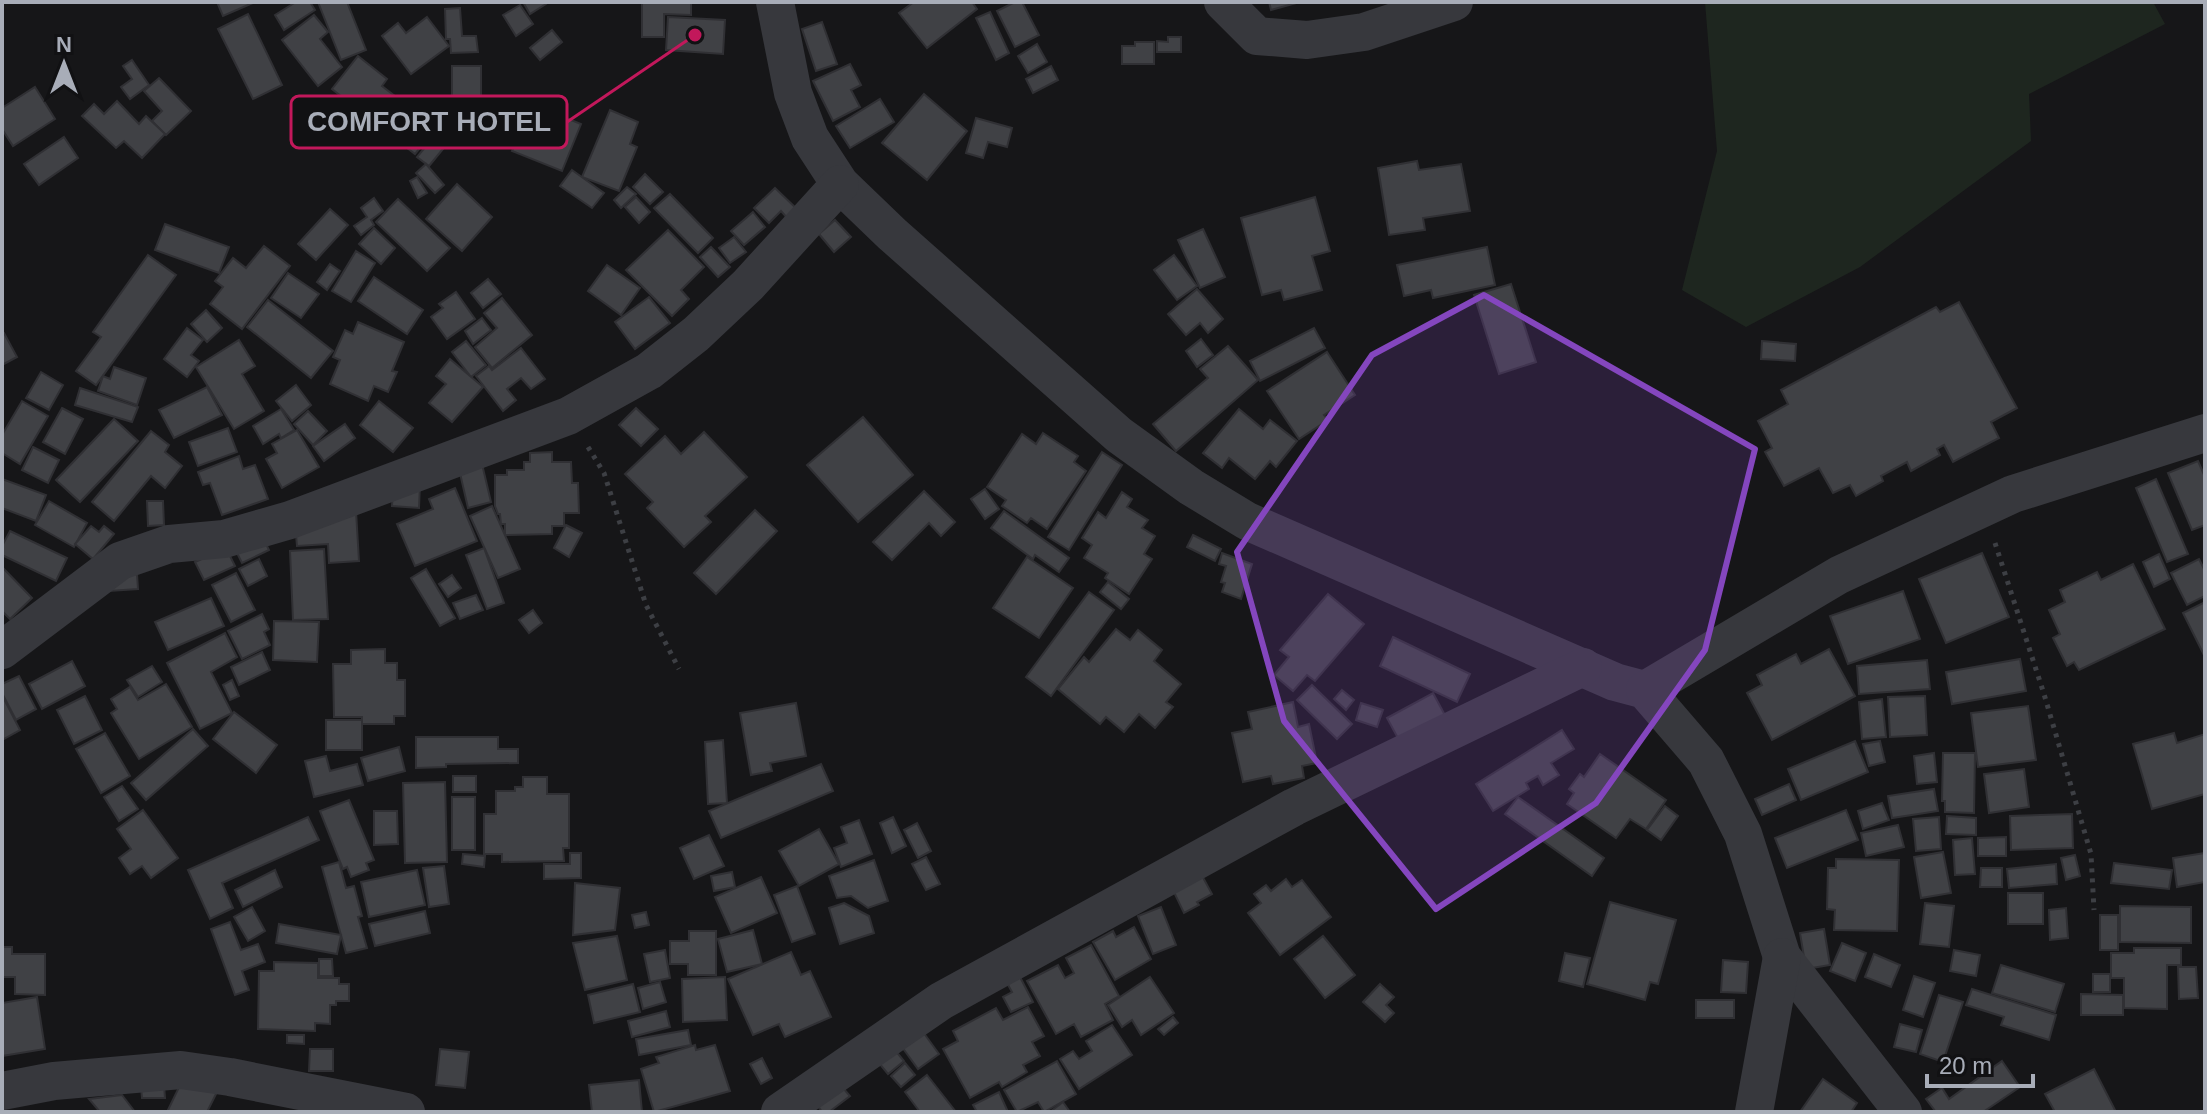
<svg xmlns="http://www.w3.org/2000/svg" width="2207" height="1114" viewBox="0 0 2207 1114" font-family="Arial,sans-serif">
<style>
.green{fill:#1e261f}
.building{fill:#404145;stroke:#303034;stroke-width:2}
.lines{fill:none;stroke-linecap:round;stroke-linejoin:round}
.path{stroke:#3d3f44;stroke-width:5;stroke-dasharray:4 6;stroke-linecap:butt}
.minor{stroke:#37383d;stroke-width:38}
.marked{fill:#8446be;fill-opacity:0.2;stroke:#8446be;stroke-width:6;stroke-linejoin:round}
.leader{fill:none;stroke:#c2185b;stroke-width:3}
.callout-dot{fill:#c2185b;stroke:#111113;stroke-width:3}
.callout{fill:#111113;stroke:#c2185b;stroke-width:3}
.callout-label{font-size:28px;text-anchor:middle;font-weight:bold;fill:#a8adb8}
</style>
<rect width="100%" height="100%" fill="#161618"/>
<polygon class="green" points="1705,2 2153,2 2165,24 2029,94 2031,141 1860,267 1746,327 1682,290 1717,151"/>
<g class="building">
<polygon points="217,2 255,2 223,16"/>
<polygon points="296,2 310,2 315,10 284,30 275,15"/>
<polygon points="318,2 347,2 366,50 341,60"/>
<polygon points="523,2 545,2 546,4 530,14"/>
<polygon points="642,2 691,2 691,15 664,14 664,37 642,37"/>
<polygon points="914,2 972,2 977,9 927,48 899,13"/>
<polygon points="1015,2 1022,2 1039,35 1015,47 997,11"/>
<polygon points="1269,2 1300,2 1271,10"/>
<polygon points="520,5 533,24 516,36 503,15"/>
<polygon points="460,8 462,36 476,36 478,52 451,53 450,39 446,39 445,9"/>
<polygon points="990,12 1009,53 996,60 976,18"/>
<polygon points="248,14 282,85 253,99 218,29"/>
<polygon points="314,15 328,32 320,39 342,67 318,86 282,40"/>
<polygon points="427,17 449,46 411,74 382,36 398,23 406,33"/>
<polygon points="668,17 725,20 723,54 666,50"/>
<polygon points="822,22 837,64 816,71 802,29"/>
<polygon points="552,30 562,42 540,60 530,48"/>
<polygon points="1168,37 1181,37 1181,52 1157,52 1157,41 1168,42"/>
<polygon points="1135,42 1154,42 1154,64 1122,64 1122,46 1135,46"/>
<polygon points="1037,44 1047,62 1028,73 1018,56"/>
<polygon points="358,56 387,79 382,86 436,128 415,154 332,89"/>
<polygon points="132,60 149,85 130,99 121,87 132,79 123,66"/>
<polygon points="850,64 861,85 851,90 860,107 833,121 813,81"/>
<polygon points="452,66 481,66 481,115 476,115 476,133 439,134 438,110 452,110"/>
<polygon points="1051,66 1058,80 1033,93 1026,79"/>
<polygon points="159,78 191,111 166,135 152,121 162,111 144,91"/>
<polygon points="35,87 55,119 13,146 2,129 2,108"/>
<polygon points="924,94 967,131 927,180 882,143"/>
<polygon points="880,99 894,122 850,148 836,126"/>
<polygon points="117,101 139,124 146,116 165,134 142,158 124,141 116,148 82,116 94,104 104,114"/>
<polygon points="544,109 581,124 562,171 512,151 522,127 535,133"/>
<polygon points="610,110 638,122 630,144 637,147 619,191 582,177"/>
<polygon points="976,118 1012,128 1007,147 988,142 983,158 966,153"/>
<polygon points="436,134 447,144 429,166 417,157"/>
<polygon points="64,137 78,158 39,185 24,164"/>
<polygon points="1417,161 1419,170 1461,164 1470,211 1423,218 1425,230 1389,235 1378,168"/>
<polygon points="426,164 444,185 435,193 416,173"/>
<polygon points="572,170 604,193 592,208 560,186"/>
<polygon points="645,174 663,192 650,204 633,187"/>
<polygon points="417,177 427,193 418,198 410,181"/>
<polygon points="457,184 492,217 462,251 426,219"/>
<polygon points="627,187 636,194 621,208 614,200"/>
<polygon points="775,188 798,210 789,220 781,211 769,223 754,208"/>
<polygon points="670,194 713,238 698,253 654,208"/>
<polygon points="636,197 650,212 639,223 625,207"/>
<polygon points="1315,197 1330,251 1312,256 1322,290 1284,300 1281,290 1262,295 1241,218"/>
<polygon points="374,198 383,211 371,220 374,225 361,235 354,226 367,217 361,208"/>
<polygon points="398,199 450,248 427,271 376,222"/>
<polygon points="330,209 348,225 316,260 298,244"/>
<polygon points="753,212 765,227 744,245 731,231"/>
<polygon points="835,220 851,237 834,252 819,234"/>
<polygon points="165,224 229,247 219,273 155,250"/>
<polygon points="374,228 395,248 381,264 359,244"/>
<polygon points="1203,229 1225,277 1200,288 1178,240"/>
<polygon points="668,230 704,267 681,290 689,299 672,316 626,270"/>
<polygon points="734,237 746,252 730,263 719,248"/>
<polygon points="264,246 290,266 242,329 210,304 223,287 215,281 233,258 246,268"/>
<polygon points="711,247 730,267 718,277 700,257"/>
<polygon points="1487,247 1495,285 1433,298 1431,290 1404,296 1397,265"/>
<polygon points="356,251 375,263 351,302 332,291"/>
<polygon points="148,255 176,275 96,385 76,371 101,337 93,332"/>
<polygon points="1174,255 1197,286 1177,300 1154,270"/>
<polygon points="330,264 340,271 327,290 317,282"/>
<polygon points="607,265 640,288 621,315 588,291"/>
<polygon points="288,273 319,294 301,318 271,298"/>
<polygon points="374,277 423,310 407,334 358,301"/>
<polygon points="488,279 501,294 483,308 471,293"/>
<polygon points="1511,284 1536,362 1499,374 1474,295"/>
<polygon points="1197,289 1223,319 1208,333 1200,323 1186,335 1168,314"/>
<polygon points="456,292 475,319 447,339 431,317 443,308 439,304"/>
<polygon points="649,297 670,323 635,349 615,322"/>
<polygon points="502,298 532,335 492,368 475,347 497,328 484,313"/>
<polygon points="268,300 333,351 311,378 247,327"/>
<polygon points="1959,302 2017,408 1991,422 1999,438 1953,462 1944,445 1937,449 1940,455 1911,471 1907,462 1881,476 1883,481 1856,496 1850,485 1833,493 1819,468 1784,486 1765,452 1772,448 1758,421 1788,404 1781,390 1936,307 1940,312"/>
<polygon points="206,310 222,328 207,342 191,324"/>
<polygon points="482,318 491,330 473,344 465,331"/>
<polygon points="358,322 404,342 392,371 397,372 388,392 374,386 368,401 330,384 340,360 333,357 345,330 353,334"/>
<polygon points="187,328 203,340 191,355 199,361 187,377 164,359"/>
<polygon points="1314,328 1325,348 1260,381 1250,361"/>
<polygon points="4,333 17,357 2,365 2,334"/>
<polygon points="1201,339 1213,355 1197,367 1186,351"/>
<polygon points="239,340 255,366 242,374 264,411 234,429 196,367"/>
<polygon points="466,341 486,365 471,377 452,352"/>
<polygon points="1762,341 1796,344 1795,361 1761,359"/>
<polygon points="1228,346 1258,380 1176,451 1153,424 1208,378 1200,369"/>
<polygon points="521,348 545,379 531,389 521,378 507,389 516,400 503,411 476,376 489,366 492,370"/>
<polygon points="1327,352 1355,395 1324,415 1328,420 1299,439 1267,391"/>
<polygon points="450,359 483,387 452,422 429,403 446,384 436,376"/>
<polygon points="114,367 146,378 137,405 98,391 103,376 110,379"/>
<polygon points="41,372 63,385 49,410 26,398"/>
<polygon points="296,385 311,405 292,421 276,401"/>
<polygon points="207,387 222,415 174,438 159,410"/>
<polygon points="80,388 138,407 132,422 75,405"/>
<polygon points="22,401 48,416 20,464 2,453 2,435"/>
<polygon points="379,401 413,428 393,452 360,425"/>
<polygon points="62,408 83,419 65,454 43,442"/>
<polygon points="636,408 658,429 641,446 619,425"/>
<polygon points="281,409 294,430 281,438 279,434 263,444 253,426"/>
<polygon points="1239,409 1263,429 1270,420 1297,441 1276,467 1270,461 1255,479 1229,458 1222,468 1203,453"/>
<polygon points="308,411 327,431 313,445 294,424"/>
<polygon points="863,417 913,475 858,522 807,465"/>
<polygon points="114,419 138,441 80,502 56,480"/>
<polygon points="345,424 355,438 324,461 313,446"/>
<polygon points="228,428 237,452 198,466 189,442"/>
<polygon points="297,430 319,467 282,488 266,459 277,453 272,444"/>
<polygon points="151,431 169,445 165,452 182,466 165,488 151,476 114,521 92,502"/>
<polygon points="704,432 747,477 705,516 711,522 684,547 647,508 653,502 625,474 665,436 681,454"/>
<polygon points="1043,433 1078,456 1074,462 1086,471 1047,529 1031,518 1027,523 1002,506 1006,500 987,487 1022,434 1036,444"/>
<polygon points="33,447 59,460 48,483 22,470"/>
<polygon points="552,452 552,462 571,462 572,483 578,483 579,513 564,513 564,526 552,526 552,534 505,535 505,524 501,524 500,514 498,514 495,506 495,475 507,475 507,470 524,470 524,462 530,462 530,453"/>
<polygon points="1102,452 1122,465 1069,550 1048,537"/>
<polygon points="239,456 243,469 255,465 268,499 222,515 210,483 203,485 198,472"/>
<polygon points="2198,461 2205,477 2205,525 2192,530 2168,473"/>
<polygon points="482,464 491,502 468,508 459,469"/>
<polygon points="2,479 46,495 36,521 2,508"/>
<polygon points="2156,479 2188,554 2167,562 2136,488"/>
<polygon points="420,484 419,508 392,506 393,490"/>
<polygon points="455,488 477,541 415,566 397,524 433,509 429,499"/>
<polygon points="985,489 999,509 985,519 971,499"/>
<polygon points="924,491 955,522 941,536 929,523 892,560 873,542"/>
<polygon points="1122,492 1132,499 1127,507 1148,520 1142,528 1155,536 1144,554 1152,559 1129,594 1105,578 1108,573 1084,558 1092,545 1082,538 1098,512 1106,518"/>
<polygon points="49,501 87,523 74,547 35,525"/>
<polygon points="147,501 163,501 164,525 148,526"/>
<polygon points="492,506 520,569 498,578 470,516"/>
<polygon points="755,510 777,531 716,594 694,573"/>
<polygon points="356,511 359,561 329,563 328,544 297,546 295,524"/>
<polygon points="1004,511 1069,558 1059,572 1035,555 1033,559 991,528"/>
<polygon points="566,525 582,533 569,557 554,548"/>
<polygon points="91,526 99,532 104,526 114,534 93,559 75,544"/>
<polygon points="10,531 67,558 56,581 2,555 2,546"/>
<polygon points="1193,535 1221,549 1215,561 1187,547"/>
<polygon points="262,536 269,550 242,563 235,549"/>
<polygon points="226,548 235,566 204,580 195,562"/>
<polygon points="484,548 504,603 487,609 466,555"/>
<polygon points="324,549 328,619 293,620 290,551"/>
<polygon points="1222,553 1252,564 1241,599 1222,592 1225,583 1221,582 1226,566 1219,564"/>
<polygon points="1982,553 2009,617 1946,643 1919,579"/>
<polygon points="2159,554 2170,579 2154,587 2143,562"/>
<polygon points="1027,557 1073,588 1039,638 993,608"/>
<polygon points="259,559 267,576 248,586 239,569"/>
<polygon points="2199,559 2205,571 2205,596 2187,605 2171,573"/>
<polygon points="2133,564 2165,629 2079,670 2074,662 2067,666 2053,638 2060,634 2049,610 2065,602 2060,590 2097,572 2101,580"/>
<polygon points="2,567 32,598 10,619 2,611"/>
<polygon points="426,569 455,618 440,626 411,578"/>
<polygon points="236,573 255,610 231,622 212,585"/>
<polygon points="137,574 138,589 109,591 108,576"/>
<polygon points="452,575 461,588 448,597 439,584"/>
<polygon points="1108,582 1129,599 1121,609 1100,592"/>
<polygon points="1903,591 1920,639 1848,664 1830,616"/>
<polygon points="1089,592 1114,610 1051,696 1026,677"/>
<polygon points="1328,594 1364,624 1315,681 1307,675 1293,691 1274,675 1289,657 1280,650"/>
<polygon points="476,595 483,610 460,619 453,603"/>
<polygon points="211,598 224,626 168,650 155,622"/>
<polygon points="2205,602 2205,657 2183,613"/>
<polygon points="533,610 542,623 529,633 519,620"/>
<polygon points="262,614 269,629 264,632 270,645 242,659 228,631"/>
<polygon points="274,621 319,622 317,662 273,660"/>
<polygon points="1116,629 1130,640 1138,630 1162,650 1154,661 1181,684 1166,702 1173,707 1155,728 1139,714 1124,732 1106,717 1100,724 1058,689 1084,657 1089,662"/>
<polygon points="225,633 237,657 211,672 232,713 200,729 167,663"/>
<polygon points="1393,637 1470,674 1457,702 1380,666"/>
<polygon points="385,649 385,663 397,663 397,680 405,680 405,716 394,716 394,724 362,724 362,717 334,717 333,664 351,664 351,650"/>
<polygon points="1829,649 1855,696 1772,740 1747,693 1762,685 1757,675 1796,654 1801,664"/>
<polygon points="262,652 270,670 239,685 231,667"/>
<polygon points="2020,659 2026,691 1952,704 1946,672"/>
<polygon points="1927,660 1930,689 1859,694 1857,666"/>
<polygon points="72,661 85,686 42,709 29,684"/>
<polygon points="152,666 162,682 138,697 127,680"/>
<polygon points="19,676 36,709 16,720 2,693 2,684"/>
<polygon points="232,680 239,696 230,700 223,685"/>
<polygon points="166,684 192,727 139,759 111,713 117,709 111,699 130,687 138,700"/>
<polygon points="1312,685 1352,724 1337,739 1297,700"/>
<polygon points="1342,690 1354,700 1346,710 1334,699"/>
<polygon points="1433,693 1446,717 1400,742 1387,718"/>
<polygon points="2,695 20,730 2,740"/>
<polygon points="85,696 102,730 74,744 57,710"/>
<polygon points="1925,696 1927,735 1890,737 1888,697"/>
<polygon points="1882,699 1886,737 1862,739 1859,702"/>
<polygon points="1293,702 1298,727 1309,724 1317,763 1302,766 1304,778 1273,784 1271,776 1243,782 1232,733 1252,729 1248,712"/>
<polygon points="796,703 806,756 770,763 772,771 751,775 740,713"/>
<polygon points="1361,703 1383,710 1377,727 1356,720"/>
<polygon points="2028,706 2036,760 1978,767 1971,713"/>
<polygon points="234,712 277,745 256,773 213,739"/>
<rect x="326" y="720" width="36" height="30"/>
<polygon points="193,729 208,746 146,800 131,783"/>
<polygon points="1562,730 1574,749 1551,763 1559,775 1543,785 1538,776 1526,783 1529,789 1493,811 1476,784"/>
<polygon points="105,733 130,776 101,793 76,749"/>
<polygon points="2174,733 2177,743 2205,734 2205,794 2152,809 2133,744"/>
<polygon points="416,737 498,737 498,749 518,749 518,763 446,764 446,767 416,768"/>
<polygon points="723,740 727,803 708,804 705,742"/>
<polygon points="1855,741 1868,772 1801,800 1788,769"/>
<polygon points="1880,741 1885,762 1869,766 1863,744"/>
<polygon points="399,747 405,771 368,781 361,758"/>
<polygon points="1934,753 1937,782 1917,784 1914,756"/>
<polygon points="1943,753 1975,753 1974,813 1945,812 1945,801 1942,801"/>
<polygon points="1600,754 1666,800 1646,829 1630,819 1616,838 1567,804 1574,793 1569,789 1580,774 1584,777"/>
<polygon points="326,756 330,771 357,764 363,785 314,797 305,761"/>
<polygon points="821,764 833,791 721,838 709,811"/>
<polygon points="2024,769 2029,807 1989,813 1984,774"/>
<rect x="453" y="776" width="23" height="16"/>
<polygon points="523,777 547,777 547,794 569,794 569,848 563,848 564,861 502,862 502,854 484,854 484,814 496,814 496,791 515,791 515,787 523,787"/>
<polygon points="445,782 447,862 405,863 403,783"/>
<polygon points="1789,784 1796,800 1762,815 1755,799"/>
<polygon points="122,786 138,809 119,821 104,797"/>
<polygon points="1934,789 1938,811 1892,818 1888,796"/>
<rect x="452" y="797" width="23" height="53"/>
<polygon points="1518,797 1604,858 1592,876 1505,814"/>
<polygon points="349,800 374,860 366,863 369,870 351,877 347,867 343,869 320,811"/>
<polygon points="1882,803 1889,820 1863,829 1858,811"/>
<polygon points="1665,806 1678,816 1661,840 1647,830"/>
<polygon points="143,810 178,858 151,878 142,866 130,874 119,858 131,849 117,829"/>
<polygon points="1846,810 1858,840 1787,868 1775,838"/>
<polygon points="374,811 397,811 398,844 374,845"/>
<polygon points="2072,814 2073,848 2011,850 2010,816"/>
<polygon points="1947,816 1976,818 1976,835 1946,834"/>
<polygon points="308,817 319,840 222,883 233,908 210,919 188,870"/>
<polygon points="893,817 906,846 892,853 880,823"/>
<polygon points="1939,817 1941,849 1916,851 1913,819"/>
<polygon points="859,820 872,854 841,867 834,848 847,843 841,827"/>
<polygon points="917,823 931,851 918,858 904,830"/>
<polygon points="1898,825 1904,847 1866,856 1861,833"/>
<polygon points="819,829 839,864 799,886 779,851"/>
<polygon points="709,835 724,866 694,879 680,848"/>
<polygon points="2006,837 2006,856 1978,856 1978,838"/>
<polygon points="1972,838 1975,874 1955,875 1953,840"/>
<polygon points="1943,852 1951,893 1921,898 1914,857"/>
<polygon points="570,853 581,853 581,878 544,879 544,864 570,864"/>
<polygon points="2205,853 2205,882 2177,887 2173,858"/>
<polygon points="463,854 485,856 484,867 462,864"/>
<polygon points="2075,855 2080,876 2066,880 2061,858"/>
<polygon points="926,857 940,884 926,890 912,864"/>
<polygon points="1836,859 1899,860 1897,931 1834,930 1835,910 1827,909 1828,868 1836,868"/>
<polygon points="874,860 888,901 868,908 851,896 837,898 829,876"/>
<polygon points="339,862 346,888 354,886 362,916 358,917 367,948 346,953 322,867"/>
<polygon points="2114,863 2172,870 2169,889 2111,883"/>
<polygon points="2056,864 2057,884 2009,888 2007,869"/>
<polygon points="444,866 449,904 429,907 423,868"/>
<polygon points="1981,868 2002,868 2002,887 1980,887"/>
<polygon points="275,870 282,887 243,907 235,890"/>
<polygon points="417,870 425,905 369,917 361,882"/>
<polygon points="732,872 735,887 714,891 711,876"/>
<polygon points="1200,872 1212,894 1197,902 1199,905 1184,913 1171,886"/>
<polygon points="761,877 777,913 731,933 715,897"/>
<polygon points="1286,879 1292,887 1302,880 1331,917 1280,955 1248,913 1261,903 1254,894 1266,885 1271,891"/>
<polygon points="575,883 620,888 615,930 573,935"/>
<polygon points="797,886 815,934 792,942 774,895"/>
<rect x="2008" y="893" width="35" height="31"/>
<polygon points="1610,902 1676,920 1658,984 1650,982 1645,1000 1587,984"/>
<polygon points="844,903 869,916 874,933 840,944 829,908"/>
<polygon points="1925,903 1954,906 1949,947 1920,944"/>
<polygon points="2120,906 2191,907 2191,943 2120,942"/>
<polygon points="252,907 265,931 248,941 234,917"/>
<polygon points="1161,907 1176,945 1153,954 1138,916"/>
<polygon points="2066,908 2068,938 2050,940 2049,910"/>
<polygon points="425,911 430,933 375,946 369,924"/>
<polygon points="646,912 649,925 635,928 632,915"/>
<rect x="2100" y="915" width="18" height="35"/>
<polygon points="230,922 241,950 258,944 265,962 242,971 249,990 235,995 211,929"/>
<polygon points="279,924 341,935 337,954 276,943"/>
<polygon points="1134,927 1151,959 1115,980 1093,942 1113,931 1116,937"/>
<polygon points="1824,929 1830,965 1806,969 1800,933"/>
<polygon points="753,930 762,964 727,972 718,939"/>
<polygon points="689,931 716,931 716,975 688,975 688,964 670,964 670,941 689,941"/>
<polygon points="617,936 627,980 585,990 573,943"/>
<polygon points="1323,936 1355,975 1325,998 1294,959"/>
<polygon points="1842,943 1866,953 1855,981 1830,971"/>
<polygon points="1091,945 1119,996 1105,1004 1113,1020 1081,1037 1074,1024 1056,1034 1027,981 1058,965 1065,978 1074,973 1066,958"/>
<polygon points="2,947 12,947 12,954 45,954 45,995 15,994 15,977 2,977"/>
<polygon points="2134,948 2181,948 2181,965 2167,965 2167,1009 2124,1008 2124,978 2111,978 2111,953 2134,953"/>
<polygon points="665,950 670,978 650,982 644,954"/>
<polygon points="1954,950 1980,955 1976,976 1950,971"/>
<polygon points="791,952 801,975 810,971 831,1017 785,1037 779,1024 753,1035 728,979"/>
<polygon points="1565,953 1590,958 1583,987 1559,981"/>
<polygon points="1874,954 1900,965 1891,987 1865,977"/>
<polygon points="319,959 332,959 333,976 319,976"/>
<polygon points="1723,960 1748,962 1746,993 1721,992"/>
<polygon points="274,962 318,963 318,978 339,978 339,984 349,984 349,1001 336,1001 336,1005 330,1005 330,1024 315,1023 315,1031 258,1029 259,971 274,971"/>
<polygon points="2001,965 2064,984 2055,1012 1992,993"/>
<polygon points="2178,967 2196,967 2198,998 2179,999"/>
<rect x="2093" y="974" width="17" height="18"/>
<polygon points="1914,976 1935,983 1923,1017 1903,1010"/>
<polygon points="725,977 727,1020 683,1022 682,979"/>
<polygon points="1020,977 1033,1002 1011,1012 1003,997 1012,992 1007,983"/>
<polygon points="1150,977 1174,1013 1141,1035 1132,1020 1122,1027 1108,1005"/>
<polygon points="660,982 666,1002 643,1009 638,988"/>
<polygon points="633,984 640,1012 594,1023 588,995"/>
<polygon points="1380,984 1394,997 1386,1005 1394,1013 1385,1022 1363,1002"/>
<polygon points="1972,989 2056,1015 2049,1040 2001,1025 2004,1017 1966,1005"/>
<polygon points="2081,994 2123,995 2123,1015 2081,1015"/>
<polygon points="1939,995 1963,1002 1943,1062 1920,1054"/>
<polygon points="37,997 45,1049 2,1056 2,1003"/>
<rect x="1696" y="1000" width="38" height="18"/>
<polygon points="1028,1007 1044,1036 1032,1042 1040,1056 1023,1065 1027,1072 1002,1087 999,1082 970,1098 943,1049 958,1041 953,1031 996,1008 1003,1020"/>
<polygon points="666,1011 670,1027 632,1037 628,1021"/>
<polygon points="1173,1017 1178,1023 1164,1035 1158,1029"/>
<polygon points="1900,1024 1922,1030 1916,1052 1894,1047"/>
<polygon points="1112,1025 1132,1055 1079,1089 1060,1059 1073,1051 1079,1059 1092,1051 1086,1041"/>
<polygon points="688,1030 691,1045 639,1055 636,1039"/>
<polygon points="923,1032 939,1054 918,1069 902,1047"/>
<polygon points="287,1035 304,1035 304,1044 287,1043"/>
<polygon points="890,1044 904,1061 888,1074 874,1057"/>
<polygon points="695,1045 696,1050 715,1045 730,1091 654,1112 641,1069 659,1063 656,1057"/>
<polygon points="310,1049 333,1049 333,1071 309,1071"/>
<polygon points="440,1049 469,1052 465,1088 436,1085"/>
<polygon points="762,1058 772,1078 761,1084 750,1064"/>
<polygon points="1057,1061 1076,1094 1044,1112 1038,1102 1017,1112 1004,1090"/>
<polygon points="2002,1061 2020,1087 1983,1112 1936,1112 1926,1099 1942,1088 1949,1099"/>
<polygon points="905,1063 915,1075 901,1087 891,1076"/>
<polygon points="2094,1069 2116,1112 2055,1112 2045,1094"/>
<polygon points="927,1075 956,1112 920,1112 905,1092"/>
<polygon points="1823,1079 1857,1103 1851,1112 1800,1112"/>
<polygon points="639,1080 642,1112 592,1112 589,1085"/>
<polygon points="182,1081 219,1088 207,1112 167,1112"/>
<polygon points="164,1085 165,1098 142,1098 141,1087"/>
<polygon points="843,1088 850,1096 829,1112 822,1112 818,1106"/>
<polygon points="999,1092 1008,1112 977,1112 973,1105"/>
<polygon points="122,1095 135,1112 100,1112 89,1099"/>
<polygon points="1063,1102 1070,1112 1050,1112"/>
</g>
<g class="lines">
<g class="path">
<polyline points="588,447 604,473 646,605 679,669"/>
<polyline points="1995,543 2044,694 2091,854 2094,910"/>
</g>
<g class="minor">
<polyline points="775,2 793,93 810,138 840,184 892,234 1119,435 1191,487 1247,521 1615,682 1645,690 1706,761 1743,834 1782,957 1903,1112"/>
<polyline points="1223,2 1257,36 1307,40 1364,32 1454,2"/>
<polyline points="2,650 120,561 169,544 224,539 290,520 568,416 649,371 696,334 748,285 840,184"/>
<polyline points="1645,690 1839,575 2013,494 2205,433"/>
<polyline points="2,1091 54,1081 181,1070 230,1077 406,1112"/>
<polyline points="780,1112 941,1001 1294,807 1583,667"/>
<polyline points="1754,1112 1782,957"/>
</g>
</g>
<path class="marked" d="M1484 295 1755 449 1705 650 1596 803 1436 909 1284 721 1237 552 1372 355Z"/>
<path class="leader" d="M695 35L567 122"/>
<circle class="callout-dot" cx="695" cy="35" r="8"/>
<rect class="callout" x="291" y="96" width="276" height="52" rx="8"/>
<g class="callout-label">
<text x="429" y="131">COMFORT HOTEL</text>
</g>
<rect width="2207" height="1114" fill="none" stroke="#a8adb8" stroke-width="8"/>
<g transform="translate(64 64)" stroke="#111113" stroke-width="6" paint-order="stroke">
<path d="M0-6L14 30L0 20L-14 30Z" fill="#a8adb8"/>
<text y="-12" font-size="22" font-weight="bold" text-anchor="middle" fill="#a8adb8">N</text>
</g>
<path d="M1927 1074v12h106v-12" fill="none" stroke="#a8adb8" stroke-width="4"/>
<text x="1939" y="1074" font-size="24" fill="#a8adb8" stroke="#111113" stroke-width="6" paint-order="stroke">20 m</text>
</svg>
